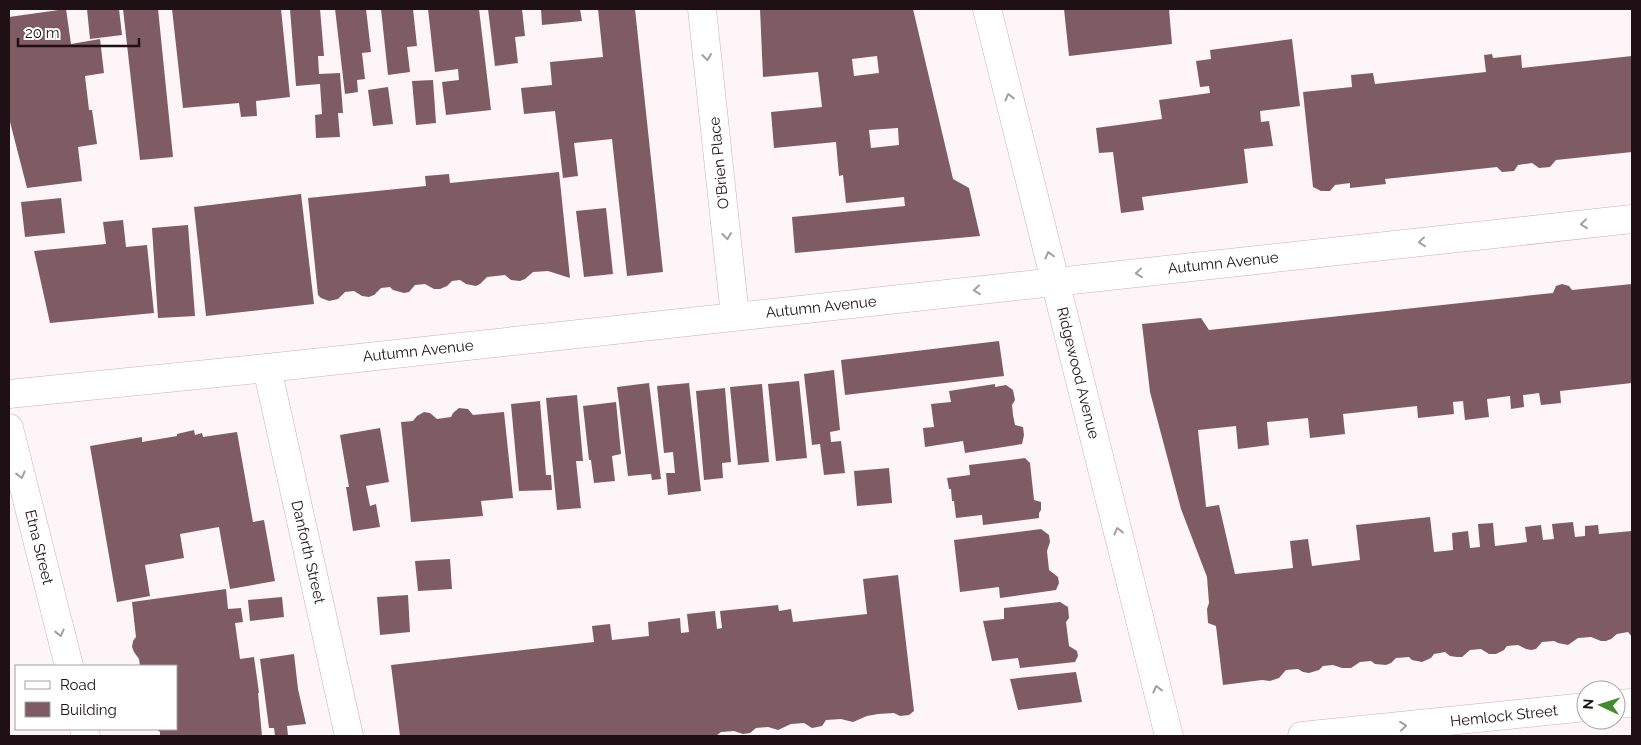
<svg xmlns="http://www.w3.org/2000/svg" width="1641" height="745" viewBox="0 0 1641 745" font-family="Raleway,sans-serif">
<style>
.building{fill:#7e5b65;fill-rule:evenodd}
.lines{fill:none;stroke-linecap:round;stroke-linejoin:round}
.minor-casing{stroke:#d3abb5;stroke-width:29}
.secondary-casing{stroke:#d3abb5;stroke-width:29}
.minor{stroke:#fff;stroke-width:28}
.secondary{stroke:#fff;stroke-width:28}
.oneway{stroke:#a59fa1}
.labels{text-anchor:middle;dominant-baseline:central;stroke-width:4;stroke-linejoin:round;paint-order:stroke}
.street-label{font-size:15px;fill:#1e1014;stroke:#fff}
</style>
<rect width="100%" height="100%" fill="#fdf5f7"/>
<g class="building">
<polygon points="66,9 71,44 100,39 104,73 85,76 89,110 92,110 97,144 78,147 82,181 27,188 9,118 9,17"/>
<polygon points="87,9 119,9 122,35 90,39"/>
<polygon points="123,9 158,9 173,157 140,160"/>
<polygon points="172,9 281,9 290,97 256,101 257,116 241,117 239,103 183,108"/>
<polygon points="290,9 320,9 324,56 318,56 319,74 340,73 343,113 338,113 340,137 316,138 315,115 322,114 320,84 296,86"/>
<polygon points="335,9 366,9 371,52 362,53 365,79 357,80 358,92 345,94"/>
<polygon points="381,9 413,9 417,46 407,47 410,72 388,75"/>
<polygon points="428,9 479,9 491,110 446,115 442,82 459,80 458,69 435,72"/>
<polygon points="488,9 522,9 525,36 515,37 518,63 495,66"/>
<polygon points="541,9 580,9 582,21 542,25"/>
<polygon points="598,9 635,9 663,272 627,276 612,139 574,143 578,176 563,178 555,111 524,114 521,88 552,85 550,62 603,57"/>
<path d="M760 9H913L953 179 969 188 980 236 795 253 792 217 905 206 904 197 846 203 843 175 839 176 836 142 774 148 771 112 822 107 818 72 763 77ZM877 56 879 73 854 76 852 59ZM898 128 899 145 871 148 869 130Z"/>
<polygon points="1064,9 1169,9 1172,44 1069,56"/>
<polygon points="1292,39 1300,106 1260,111 1261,122 1269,121 1273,146 1244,149 1248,183 1142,197 1144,210 1121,213 1113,152 1099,153 1096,128 1162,119 1159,100 1210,93 1209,86 1200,87 1196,61 1211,59 1210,50"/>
<polygon points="1492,54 1493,58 1521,55 1522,68 1632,56 1632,152 1556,160 1550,167 1539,168 1532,163 1518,165 1514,171 1502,172 1497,167 1385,179 1386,184 1350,188 1350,183 1335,185 1330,191 1321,191 1313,187 1303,92 1352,87 1351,75 1373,73 1375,84 1486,72 1484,55"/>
<polygon points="433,80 436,123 416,125 412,81"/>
<polygon points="388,87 393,124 373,126 368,90"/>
<polygon points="559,172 570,278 548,271 533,272 525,279 520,281 511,280 505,275 487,277 480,284 476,286 466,284 460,280 452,281 447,286 440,289 434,289 425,284 415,285 409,292 404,293 393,290 390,287 381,288 374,295 369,297 362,296 354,291 345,292 338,299 329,301 321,298 318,295 308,198 426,186 425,176 449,174 450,183"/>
<polygon points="301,194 314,304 206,316 194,207"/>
<polygon points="61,198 65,233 25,237 21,202"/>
<polygon points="606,208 613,274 584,277 576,211"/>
<polygon points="123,220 126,247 147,245 154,313 50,323 34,251 106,244 103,222"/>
<polygon points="188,225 195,316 158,318 152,228"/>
<polygon points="1562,284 1569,286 1572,290 1632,284 1632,383 1560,391 1561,403 1541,405 1539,393 1523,395 1524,407 1511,409 1510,396 1487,399 1489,417 1465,420 1463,401 1453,402 1454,414 1418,418 1417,406 1343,414 1345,434 1310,438 1308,418 1267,422 1269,445 1238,449 1236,426 1198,430 1206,507 1219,505 1235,574 1293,568 1290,541 1308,539 1312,566 1360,560 1356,525 1430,517 1434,552 1453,550 1452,533 1468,531 1470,548 1480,547 1478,524 1493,523 1495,546 1527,542 1525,527 1541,525 1543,540 1554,539 1552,524 1573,522 1575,537 1585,536 1585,526 1598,525 1599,534 1632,531 1632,637 1628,632 1617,634 1611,639 1606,641 1601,641 1591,637 1578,638 1568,645 1558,643 1554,641 1542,642 1536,649 1531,650 1526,649 1518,645 1507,646 1504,650 1496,654 1489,654 1481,649 1470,650 1462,657 1457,657 1450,656 1445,652 1434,654 1431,658 1422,662 1412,660 1409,657 1396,658 1391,663 1386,665 1375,664 1371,661 1360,662 1351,668 1342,668 1333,665 1323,666 1319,670 1309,673 1303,672 1298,669 1286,670 1279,678 1270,681 1262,680 1223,685 1216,626 1208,623 1207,609 1209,603 1207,577 1181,509 1150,392 1142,324 1201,318 1209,330 1553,293 1556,286"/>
<polygon points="999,341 1004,376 845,395 841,360"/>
<polygon points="834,370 840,430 830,432 831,442 841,441 845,473 824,475 820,444 812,445 804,374"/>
<polygon points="799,381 807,458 776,461 768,384"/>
<polygon points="649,383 661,479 652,480 651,474 628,476 617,387"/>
<polygon points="689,383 701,491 668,495 666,473 675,473 673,452 664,453 657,386"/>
<polygon points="762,384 769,462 738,465 730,387"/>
<polygon points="995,384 995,387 1006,385 1013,390 1015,400 1012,405 1013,415 1015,425 1023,427 1024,435 1022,444 965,453 963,441 925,447 923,428 934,427 931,404 951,402 949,391"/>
<polygon points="725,388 731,462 722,463 723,478 704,480 696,391"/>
<polygon points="577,395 583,461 576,461 581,508 557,510 546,398"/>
<polygon points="540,401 546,475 551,475 552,490 519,491 511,404"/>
<polygon points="616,402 621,454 612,456 615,481 594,483 591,460 589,460 583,406"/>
<polygon points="459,408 468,409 473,415 504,412 513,498 481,501 483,516 411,522 401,422 413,421 417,416 424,412 430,413 437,419 451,417 453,413"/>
<polygon points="380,428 389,482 366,486 370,506 376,504 380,527 353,531 346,487 349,487 340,435"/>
<polygon points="194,430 195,435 202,433 203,437 237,432 253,522 264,520 275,581 230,589 219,527 180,534 184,558 145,565 150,596 117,602 90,446 142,437 142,442 177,436 177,434"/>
<polygon points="1025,458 1030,463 1034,500 1041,502 1041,510 1039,513 1039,518 983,525 982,515 956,518 954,501 952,501 951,489 949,489 947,478 970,475 969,465"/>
<polygon points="889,468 892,503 857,506 854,471"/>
<polygon points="1041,529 1049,535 1050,542 1047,551 1049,570 1058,577 1059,583 1056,590 1000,598 999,587 960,592 954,540"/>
<polygon points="450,559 452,589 418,591 415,561"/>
<polygon points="898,575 914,711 909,715 900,716 894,713 878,714 867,716 853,722 841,719 826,720 822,726 812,728 804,723 791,724 778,730 768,727 756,728 750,733 743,734 734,731 721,732 716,736 400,736 391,665 594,642 592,626 610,624 612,640 649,636 648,622 680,618 681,633 689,632 687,614 715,611 717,629 722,628 720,611 778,605 779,611 791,609 793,622 867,614 863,579"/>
<polygon points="226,589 228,609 241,608 243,622 235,623 240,659 254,657 259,693 258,693 262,736 160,736 160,732 157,729 176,729 176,666 140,666 139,659 134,652 132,647 133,641 136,637 132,602"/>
<polygon points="408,595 410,632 380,635 377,597"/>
<polygon points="282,597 284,617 250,621 248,600"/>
<polygon points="1060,602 1068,607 1069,618 1066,622 1069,646 1077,651 1078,656 1075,662 1020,668 1018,658 992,661 983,621 1004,619 1004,608"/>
<polygon points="294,654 298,689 306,724 287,726 288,736 275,736 274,728 269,728 260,659"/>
<polygon points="1076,672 1082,702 1018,710 1010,679"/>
</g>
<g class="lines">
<g class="minor-casing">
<g id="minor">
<polyline points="702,9 735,316"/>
<polyline points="267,368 349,736"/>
<polyline points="9,394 267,368 1632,219"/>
<polyline points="1616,704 1632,703"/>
<polyline points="1302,736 1586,707"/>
</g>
</g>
<g class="secondary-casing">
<g id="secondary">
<polyline points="987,9 1169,736"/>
<polyline points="9,428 69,666"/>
<polyline points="84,729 86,736"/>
</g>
</g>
<use href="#minor" class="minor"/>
<use href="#secondary" class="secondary"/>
</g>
<defs><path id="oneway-chevron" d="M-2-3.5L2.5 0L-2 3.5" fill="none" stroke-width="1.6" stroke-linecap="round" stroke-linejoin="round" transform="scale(1.25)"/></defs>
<g class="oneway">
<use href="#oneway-chevron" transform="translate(707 57) rotate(84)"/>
<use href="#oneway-chevron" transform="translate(1009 97) rotate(-104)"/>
<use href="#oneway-chevron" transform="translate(1584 224) rotate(174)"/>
<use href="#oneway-chevron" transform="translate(727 236) rotate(84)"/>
<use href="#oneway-chevron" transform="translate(1422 242) rotate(174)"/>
<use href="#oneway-chevron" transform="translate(1049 255) rotate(-105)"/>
<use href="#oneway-chevron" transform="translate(1139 273) rotate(174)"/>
<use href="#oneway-chevron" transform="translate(977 290) rotate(174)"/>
<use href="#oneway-chevron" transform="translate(21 475) rotate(76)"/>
<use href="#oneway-chevron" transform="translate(1118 531) rotate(-104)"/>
<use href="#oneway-chevron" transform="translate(60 633) rotate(76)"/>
<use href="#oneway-chevron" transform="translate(1157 689) rotate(-104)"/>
<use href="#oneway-chevron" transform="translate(1403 726) rotate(-6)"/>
</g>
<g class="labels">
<g class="street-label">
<text transform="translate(719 163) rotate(-96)">O'Brien Place</text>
<text transform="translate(1223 263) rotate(-6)">Autumn Avenue</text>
<text transform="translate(821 307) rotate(-6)">Autumn Avenue</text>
<text transform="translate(418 351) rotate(-6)">Autumn Avenue</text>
<text transform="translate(1078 373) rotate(76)">Ridgewood Avenue</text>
<text transform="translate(39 547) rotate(76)">Etna Street</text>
<text transform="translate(308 552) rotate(77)">Danforth Street</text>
<text transform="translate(1504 716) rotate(-6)">Hemlock Street</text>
</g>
</g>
<rect width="1641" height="745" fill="none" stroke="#1e1014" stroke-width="20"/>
<rect x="15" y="665" width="162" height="65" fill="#ffffff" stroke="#a59fa1"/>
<rect x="25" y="681" width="25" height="8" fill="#ffffff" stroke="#a59fa1"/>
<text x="60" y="690" font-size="15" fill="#1e1014">Road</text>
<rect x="25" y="702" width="25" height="15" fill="#7e5b65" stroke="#a59fa1"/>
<text x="60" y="715" font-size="15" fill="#1e1014">Building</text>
<g transform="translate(1601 705) rotate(274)"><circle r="24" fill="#ffffff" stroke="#a59fa1"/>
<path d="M0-4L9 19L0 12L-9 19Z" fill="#468a2f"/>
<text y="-8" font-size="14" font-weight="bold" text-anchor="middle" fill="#1e1014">N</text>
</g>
<path d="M18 38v8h121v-8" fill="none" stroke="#1e1014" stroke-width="2.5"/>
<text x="25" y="38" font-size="15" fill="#1e1014" stroke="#ffffff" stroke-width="4" paint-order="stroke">20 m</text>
</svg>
